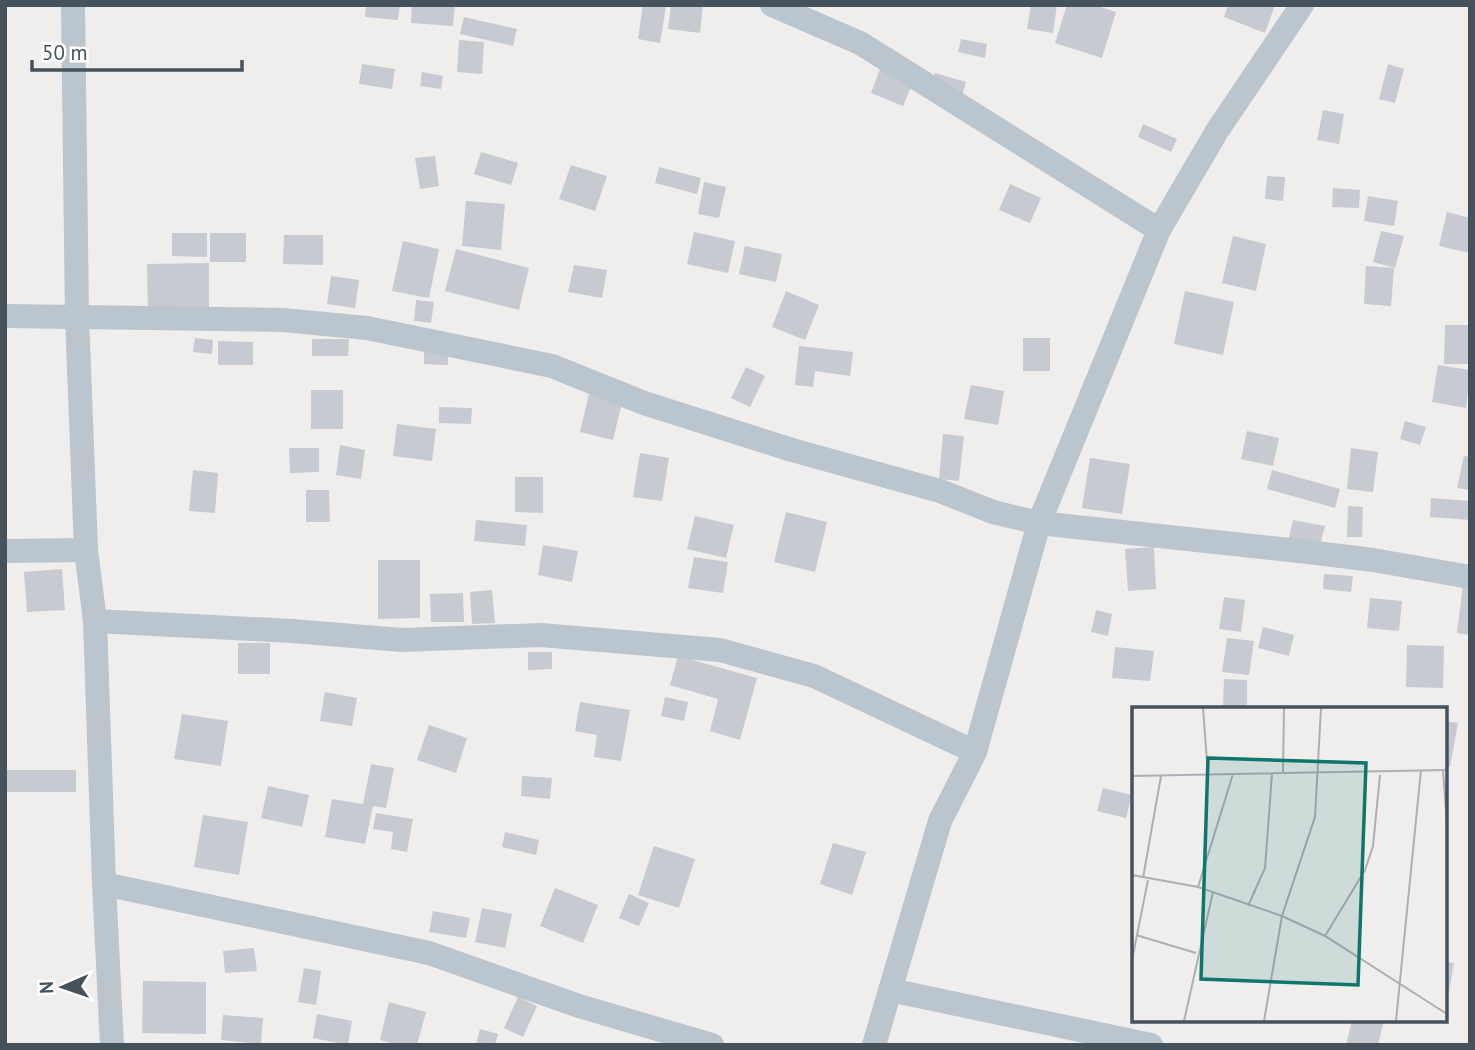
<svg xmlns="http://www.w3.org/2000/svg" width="1475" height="1050" viewBox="0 0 1475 1050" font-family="'PT Sans',sans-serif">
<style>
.building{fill:#c7cad0}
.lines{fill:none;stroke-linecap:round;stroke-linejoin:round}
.minor{stroke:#bbc5cd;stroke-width:24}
.inset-road{fill:none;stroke:#acafb3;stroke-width:2}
.view{fill:#0f766e;fill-opacity:0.15;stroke:#0f766e;stroke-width:3.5}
.inset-edge{fill:none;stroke:#45515b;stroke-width:3.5}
</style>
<rect width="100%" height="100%" fill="#f0eded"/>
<g class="building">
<polygon points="366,5 400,5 398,20 365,17"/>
<polygon points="412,5 455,5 453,26 411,23"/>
<polygon points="643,5 666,6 660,43 638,39"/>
<polygon points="671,5 703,5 700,33 668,29"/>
<polygon points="1031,5 1057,5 1053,33 1027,29"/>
<polygon points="1067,5 1095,5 1116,12 1102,58 1055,43"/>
<polygon points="1228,5 1275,5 1265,33 1224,17"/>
<polygon points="464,17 517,29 513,46 460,34"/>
<polygon points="961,39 987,44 985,58 958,52"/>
<polygon points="459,40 484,42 482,74 457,72"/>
<polygon points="885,56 918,70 903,106 871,93"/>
<polygon points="362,64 395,69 392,89 359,84"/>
<polygon points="1388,64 1404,69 1395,103 1379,99"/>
<polygon points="422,72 443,76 441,89 420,86"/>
<polygon points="935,73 966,82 960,102 929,94"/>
<polygon points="1323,110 1344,114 1339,144 1317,140"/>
<polygon points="1143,124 1177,139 1171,152 1138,137"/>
<polygon points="481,152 518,163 511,185 474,174"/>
<polygon points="435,156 439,186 420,189 415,158"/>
<polygon points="571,165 607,176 595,211 559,199"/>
<polygon points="659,167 701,178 697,194 655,183"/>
<polygon points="1267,176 1285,177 1283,201 1265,199"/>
<polygon points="704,182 726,187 719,218 698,214"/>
<polygon points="1010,184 1041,198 1030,223 999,210"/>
<polygon points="1333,188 1360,190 1359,208 1332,207"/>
<polygon points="1368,196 1398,201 1394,226 1364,221"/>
<polygon points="466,201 505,204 501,250 462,246"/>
<polygon points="1447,212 1470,218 1470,253 1439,246"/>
<polygon points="1381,231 1404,236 1395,268 1373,262"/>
<polygon points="694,232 735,241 728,273 687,264"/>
<polygon points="172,233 207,233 207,257 172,256"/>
<rect x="210" y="233" width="36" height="29"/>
<polygon points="284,235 323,235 323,265 283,264"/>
<polygon points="1233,236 1266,244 1256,291 1222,283"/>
<polygon points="403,241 439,249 429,298 392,291"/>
<polygon points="745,246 782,254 776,282 739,274"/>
<polygon points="456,249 529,268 519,310 445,291"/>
<polygon points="209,263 209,313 148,314 147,264"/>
<polygon points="574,265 607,270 602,298 568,292"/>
<polygon points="1366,266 1394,268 1391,306 1364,304"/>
<polygon points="331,276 359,280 355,308 327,304"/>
<polygon points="786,291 819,305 805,340 772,327"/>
<polygon points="1185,291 1234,302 1223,355 1174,344"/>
<polygon points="416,300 434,302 431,323 414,321"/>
<polygon points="1445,325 1470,325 1470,364 1444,364"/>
<polygon points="195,338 213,340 212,354 193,352"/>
<rect x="1023" y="338" width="27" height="33"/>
<polygon points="312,339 349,339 348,356 312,356"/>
<polygon points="218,341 253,342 253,365 218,365"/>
<polygon points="799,346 853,352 850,376 815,371 813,387 795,385"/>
<polygon points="424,349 448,349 448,365 424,364"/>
<polygon points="1438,365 1470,370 1466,408 1432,402"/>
<polygon points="746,367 765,376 750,407 731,398"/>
<polygon points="971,385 1004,391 998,425 964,419"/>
<rect x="311" y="390" width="32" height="39"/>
<polygon points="590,390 623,398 613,440 580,432"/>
<polygon points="439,407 472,408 471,424 439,423"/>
<polygon points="1405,421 1426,427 1420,445 1400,439"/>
<polygon points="397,424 436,429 432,461 393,456"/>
<polygon points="1247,431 1279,438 1273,466 1241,459"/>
<polygon points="943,434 964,436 959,481 939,479"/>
<polygon points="340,445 365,450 361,479 336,475"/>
<polygon points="289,448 319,448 319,472 290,473"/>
<polygon points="1351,448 1378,452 1373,492 1347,489"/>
<polygon points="640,453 669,458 662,501 633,497"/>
<polygon points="1464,456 1470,457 1470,490 1457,488"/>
<polygon points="1090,458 1130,464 1122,514 1082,508"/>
<polygon points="193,470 218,473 215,513 189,511"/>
<polygon points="1272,470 1340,489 1335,508 1267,489"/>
<polygon points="515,477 543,477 543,513 515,512"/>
<polygon points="306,490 329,490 330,522 306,522"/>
<polygon points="1431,498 1470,501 1470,520 1430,517"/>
<polygon points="1348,506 1363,507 1362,537 1347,537"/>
<polygon points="786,512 827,522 815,572 774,562"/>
<polygon points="695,516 734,525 726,558 687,549"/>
<polygon points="476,520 527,525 525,546 474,541"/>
<polygon points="1293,520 1325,526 1320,545 1289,538"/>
<polygon points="543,545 578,551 572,582 538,575"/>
<polygon points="1154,547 1156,589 1128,591 1125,549"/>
<polygon points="694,557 728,562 723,593 688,588"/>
<polygon points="378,560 420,560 420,618 378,619"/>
<polygon points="62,569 65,610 27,612 24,572"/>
<polygon points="1324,574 1353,576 1351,592 1323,589"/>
<polygon points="1463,585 1470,586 1470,635 1457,633"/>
<polygon points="492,590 495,623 472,624 470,592"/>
<polygon points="463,593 464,622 431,622 430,594"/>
<polygon points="1224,597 1245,600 1241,632 1219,629"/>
<polygon points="1370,598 1402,601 1399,631 1367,628"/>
<polygon points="1096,610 1112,614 1108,636 1091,632"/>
<polygon points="1263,627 1294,635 1289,656 1258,648"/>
<polygon points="1227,638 1254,641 1249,675 1222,672"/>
<rect x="238" y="643" width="32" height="31"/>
<polygon points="1407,645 1444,646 1443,688 1406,687"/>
<polygon points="1115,647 1154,651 1150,681 1112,678"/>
<polygon points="528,652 552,652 552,669 528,670"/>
<polygon points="678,656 757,678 740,740 710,731 718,699 670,685"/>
<polygon points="1224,679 1247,680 1247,709 1223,709"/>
<polygon points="325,692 357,698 352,726 320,721"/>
<polygon points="665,697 688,702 684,721 661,716"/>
<polygon points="580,702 630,710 621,761 594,757 597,735 575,731"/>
<polygon points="182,714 228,721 221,766 174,759"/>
<polygon points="1445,721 1458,723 1450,767 1445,766"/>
<polygon points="429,725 467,738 456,773 417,760"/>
<polygon points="371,764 394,768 386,808 373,806 365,844 325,837 332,799 363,804"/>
<rect x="5" y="770" width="71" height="22"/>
<polygon points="522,776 552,778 550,799 521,796"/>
<polygon points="268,786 309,795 302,827 261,818"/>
<polygon points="1103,788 1132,795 1126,818 1097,811"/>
<polygon points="376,813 413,819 407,852 391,849 393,832 373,829"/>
<polygon points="203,815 248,822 239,875 194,867"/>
<polygon points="505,832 539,840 536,855 502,847"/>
<polygon points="833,843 866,852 852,895 820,884"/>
<polygon points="654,846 695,859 679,908 638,895"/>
<polygon points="555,888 598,905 583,943 540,926"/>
<polygon points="629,894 649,903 639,926 619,918"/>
<polygon points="482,908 512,914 505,948 475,942"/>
<polygon points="433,911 470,918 466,938 429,932"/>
<polygon points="254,948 257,971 225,973 223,951"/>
<polygon points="1445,962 1454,963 1449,992 1445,991"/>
<polygon points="304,968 321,971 316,1005 298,1002"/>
<polygon points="143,981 206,982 206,1034 142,1033"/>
<polygon points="518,997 537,1006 523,1037 504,1028"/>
<polygon points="389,1002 426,1012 417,1045 398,1045 380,1040"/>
<polygon points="317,1014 352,1021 348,1045 313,1038"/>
<polygon points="223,1015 263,1018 261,1044 221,1040"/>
<polygon points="1352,1020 1384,1020 1378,1045 1346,1045"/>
<polygon points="480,1029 498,1034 495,1045 476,1045"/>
</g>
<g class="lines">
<g class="minor">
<polyline points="73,5 77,317 86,550 95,621 104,884 112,1045"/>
<polyline points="772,5 860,43 1159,230"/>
<polyline points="5,316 283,320 367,328 552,366 644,403 792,450 940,491 993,512 1039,523 1308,552 1373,560 1470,577"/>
<polyline points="5,551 86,550"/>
<polyline points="95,621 292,631 402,640 541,635 720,650 814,676 975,752"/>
<polyline points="104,884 429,953 579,1006 712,1045"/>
<polyline points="890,990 1151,1045"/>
<polyline points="874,1045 940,821 975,752 1039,523 1159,230 1217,131 1302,5"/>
</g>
</g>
<g transform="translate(1132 707)">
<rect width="315" height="315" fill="#f0eded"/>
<path class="inset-road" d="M71 1 76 68M311 64 315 117M151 66 152 1M0 69 315 63M0 168 66 180 150 209 193 229 315 307M11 171 29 69M66 180 101 67M116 199 133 161 140 67M4 228 64 246M193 229 233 163 241 139 248 68M0 253 16 173M52 314 81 185M132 314 150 209 183 110 189 1M264 314 289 63"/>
<path class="view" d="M76 51 234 56 226 278 69 272Z"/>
<rect width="315" height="315" class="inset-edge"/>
</g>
<rect width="1475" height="1050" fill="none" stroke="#45515b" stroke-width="14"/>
<g transform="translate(63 987) rotate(268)" stroke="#ffffff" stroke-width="5" paint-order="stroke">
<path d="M0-5L12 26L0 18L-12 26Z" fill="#45515b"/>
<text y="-10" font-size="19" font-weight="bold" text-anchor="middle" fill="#45515b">N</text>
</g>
<path d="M32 60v10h210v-10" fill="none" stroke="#45515b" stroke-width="3.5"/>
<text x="42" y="60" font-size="21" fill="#45515b" stroke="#ffffff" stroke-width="5" paint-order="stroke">50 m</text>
</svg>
